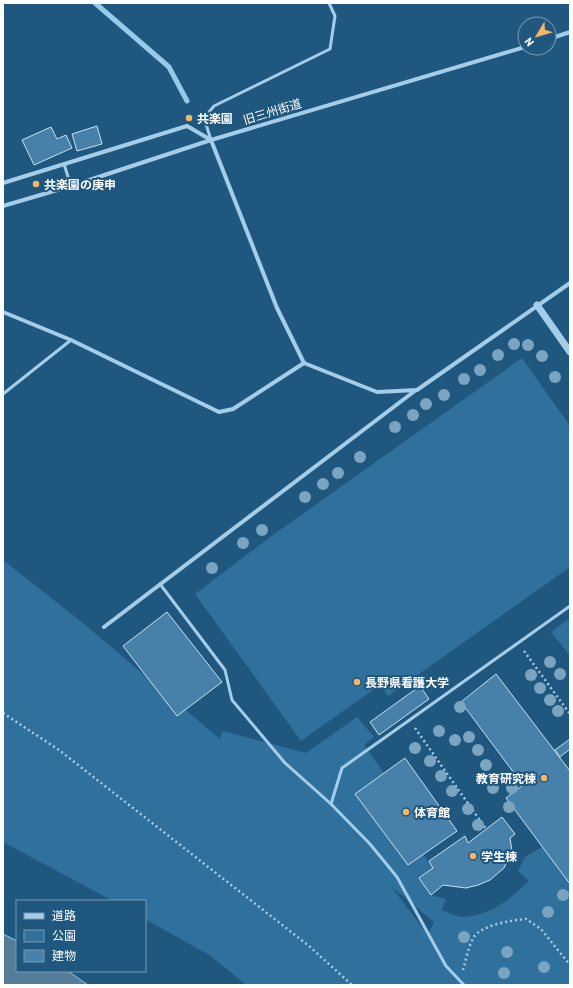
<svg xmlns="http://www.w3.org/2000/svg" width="573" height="988" viewBox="0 0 573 988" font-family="Barlow,'Noto Sans JP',sans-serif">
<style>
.green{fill:#2f709c;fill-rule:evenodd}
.water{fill:#547d9a;stroke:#97cae9}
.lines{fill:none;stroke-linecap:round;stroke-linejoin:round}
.stream{stroke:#97cae9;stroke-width:5}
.building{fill:#4781a9;stroke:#c7e3f6}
.path{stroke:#a3cde8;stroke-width:2.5;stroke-dasharray:2 3;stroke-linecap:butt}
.service{stroke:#a3cde8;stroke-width:3}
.minor{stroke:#a3cde8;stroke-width:4}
.tertiary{stroke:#a3cde8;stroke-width:7}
.tree{fill:#7ba4c0}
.poi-dot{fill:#f6b663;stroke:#1f577f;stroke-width:1.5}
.labels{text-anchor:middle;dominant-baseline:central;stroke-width:4;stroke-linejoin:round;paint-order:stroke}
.street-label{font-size:12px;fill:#fff;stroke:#1f577f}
.poi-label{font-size:12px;font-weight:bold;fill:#fff;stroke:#1f577f;text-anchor:start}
</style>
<rect width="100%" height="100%" fill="#1f577f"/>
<g class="green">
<polygon points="522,358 570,426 570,567 388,696 380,685 301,741 195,594 273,535"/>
<path d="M3 560 83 623 220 739 223 731 306 753 357 717 374 737 364 745 384 773 355 794 423 854 433 868 419 878 431 895 446 899 441 910C447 912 455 916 461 917 489 917 510 899 529 881L518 871 525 857 542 847 570 884V985H246L211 956 145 919V901H113L3 842ZM391 886 434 922 428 934V935Z"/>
<polygon points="570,618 570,656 551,632"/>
</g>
<polygon class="water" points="3,934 17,941 17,971 68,971 88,985 3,985"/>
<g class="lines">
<polyline class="stream" points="95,3 169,67 187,101"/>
</g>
<g class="building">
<polygon points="97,126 102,144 77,151 72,134"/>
<polygon points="51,127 57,139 66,135 72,148 34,165 22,140"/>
<polygon points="167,612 222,682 177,716 123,646"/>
<polygon points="496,674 570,771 570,884 506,798 523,785 461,702"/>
<polygon points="420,686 429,699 379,735 370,722"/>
<polygon points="570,739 570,749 560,757 555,750"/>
<polygon points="405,758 457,831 408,865 355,794"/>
<polygon points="502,817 515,834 510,838 512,851 504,868 490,880 478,885 466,888 443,885 431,895 419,878 433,868 429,861 465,836 468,843"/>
</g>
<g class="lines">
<g class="path">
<polyline points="524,651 570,714"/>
<polyline points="3,713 59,750 309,946 352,985"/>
<polyline points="415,728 486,829"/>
<path d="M463 970C466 960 468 947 474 937 481 925 513 920 526 919L541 929 570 965"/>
</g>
<g class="service">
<polyline points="211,140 205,121 209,112 214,106 330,49 335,16 329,3"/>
<polyline points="64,164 71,186"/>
<polyline points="3,394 71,340"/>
<polyline points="160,584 225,670 232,700 285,763 331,804 370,844 397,877 446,966 464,985"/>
<polyline points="331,804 342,768 570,606"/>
</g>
<g class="minor">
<polyline points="549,39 570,32"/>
<polyline points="3,183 187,126 211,140 277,308 304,363 377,392 417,390 570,283"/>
<polyline points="3,206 71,186 211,140 525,47"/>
<polyline points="3,312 71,340 219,412 233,409 304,363"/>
<polyline points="104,627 416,390"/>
</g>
<polyline class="tertiary" points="537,305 570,352"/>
</g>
<g class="tree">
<circle cx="514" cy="344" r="6"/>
<circle cx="528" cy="345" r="6"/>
<circle cx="498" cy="355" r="6"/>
<circle cx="542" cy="356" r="6"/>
<circle cx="480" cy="370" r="6"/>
<circle cx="555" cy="377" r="6"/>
<circle cx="464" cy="379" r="6"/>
<circle cx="444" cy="395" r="6"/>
<circle cx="426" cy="404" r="6"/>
<circle cx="413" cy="415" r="6"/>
<circle cx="395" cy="427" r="6"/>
<circle cx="360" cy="457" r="6"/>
<circle cx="338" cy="473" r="6"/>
<circle cx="323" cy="484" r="6"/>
<circle cx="305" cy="497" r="6"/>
<circle cx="262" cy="530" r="6"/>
<circle cx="243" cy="543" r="6"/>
<circle cx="212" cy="568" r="6"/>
<circle cx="550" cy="662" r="6"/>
<circle cx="560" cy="674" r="6"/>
<circle cx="531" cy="675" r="6"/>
<circle cx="540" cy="688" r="6"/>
<circle cx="550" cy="700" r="6"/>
<circle cx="460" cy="707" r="6"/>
<circle cx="558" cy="711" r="6"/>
<circle cx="439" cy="731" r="6"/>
<circle cx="469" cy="737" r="6"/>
<circle cx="455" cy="740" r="6"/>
<circle cx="415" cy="748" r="6"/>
<circle cx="478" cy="750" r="6"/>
<circle cx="430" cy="761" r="6"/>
<circle cx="486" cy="765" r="6"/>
<circle cx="441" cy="776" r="6"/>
<circle cx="493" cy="788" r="6"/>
<circle cx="512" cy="788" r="6"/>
<circle cx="452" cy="791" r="6"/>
<circle cx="509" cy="807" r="6"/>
<circle cx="468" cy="809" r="6"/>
<circle cx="478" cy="825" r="6"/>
<circle cx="563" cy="895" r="6"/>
<circle cx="548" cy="912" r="6"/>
<circle cx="464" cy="937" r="6"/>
<circle cx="507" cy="952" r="6"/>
<circle cx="544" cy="967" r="6"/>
<circle cx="504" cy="973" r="6"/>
</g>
<g class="poi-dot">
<circle cx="189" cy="118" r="4"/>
<circle cx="36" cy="184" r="4"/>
<circle cx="357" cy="682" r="4"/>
<circle cx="544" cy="778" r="4"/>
<circle cx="406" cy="812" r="4"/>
<circle cx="473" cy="856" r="4"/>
</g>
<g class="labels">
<g class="street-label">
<text transform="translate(272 111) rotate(-17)">旧三州街道</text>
</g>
<g class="poi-label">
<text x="197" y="118">共楽園</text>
<text x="44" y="184">共楽園の庚申</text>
<text x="365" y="682">長野県看護大学</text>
<text x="536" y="778" text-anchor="end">教育研究棟</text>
<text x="414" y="812">体育館</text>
<text x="481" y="856">学生棟</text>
</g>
</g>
<rect width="573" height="988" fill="none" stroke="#ffffff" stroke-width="8"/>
<rect x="16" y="900" width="130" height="72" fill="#1f577f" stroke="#799ab2"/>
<rect x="24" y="913" width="20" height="6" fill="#a3cde8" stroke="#799ab2"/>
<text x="52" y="920" font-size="12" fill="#ffffff">道路</text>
<rect x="24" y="930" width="20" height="12" fill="#2f709c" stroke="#799ab2"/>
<text x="52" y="940" font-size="12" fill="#ffffff">公園</text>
<rect x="24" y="950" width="20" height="12" fill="#4781a9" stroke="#799ab2"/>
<text x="52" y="960" font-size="12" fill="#ffffff">建物</text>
<g transform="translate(537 36) rotate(232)"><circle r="19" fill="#1f577f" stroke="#799ab2"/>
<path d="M0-3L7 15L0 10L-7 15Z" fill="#f6b663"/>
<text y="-6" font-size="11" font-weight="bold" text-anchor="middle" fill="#ffffff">N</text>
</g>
</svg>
